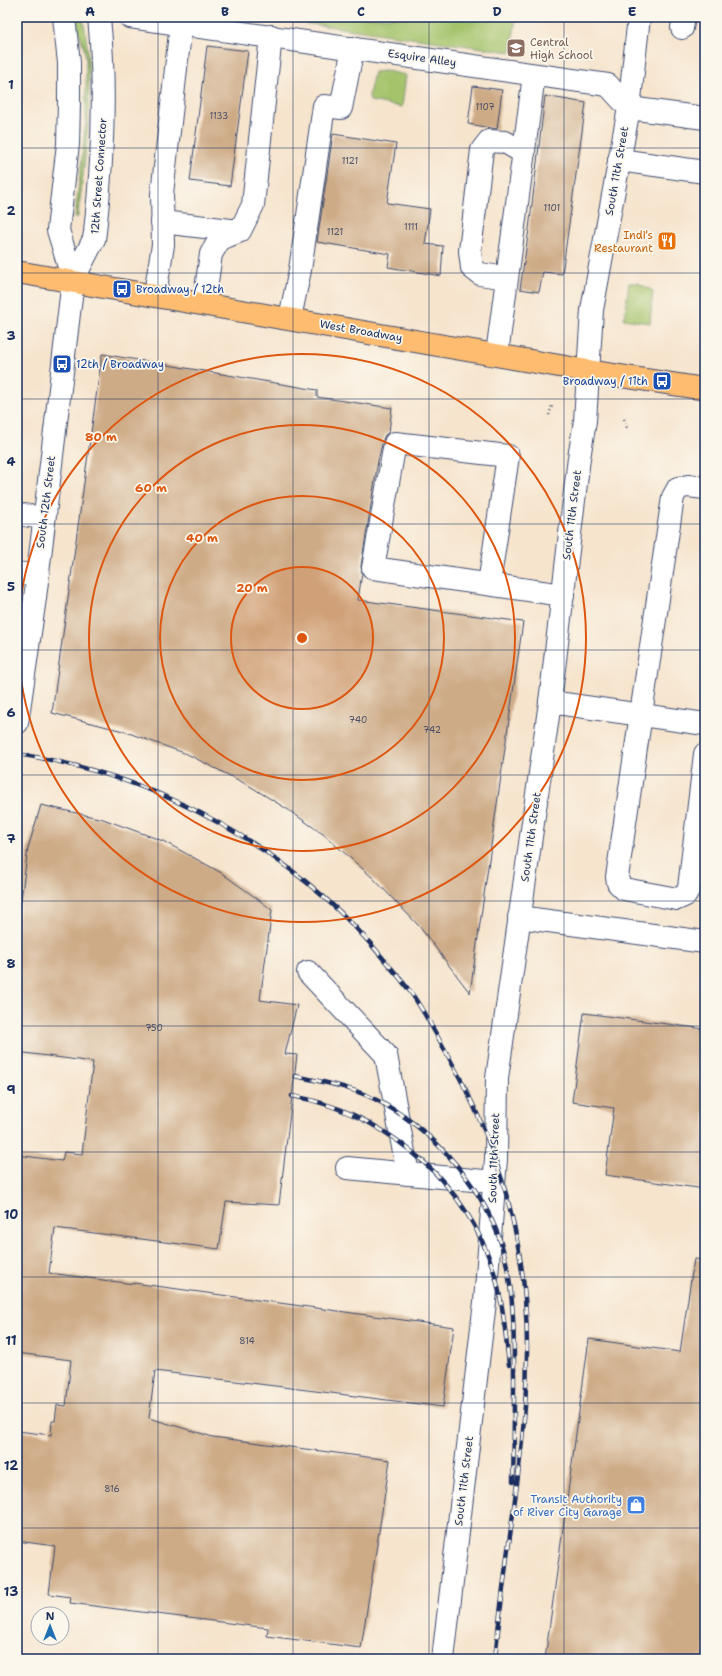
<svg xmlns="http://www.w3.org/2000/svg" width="722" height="1676" viewBox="0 0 722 1676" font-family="'Shantell Sans',sans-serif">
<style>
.green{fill:#a4c36b;stroke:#607964}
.building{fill:#ceab87}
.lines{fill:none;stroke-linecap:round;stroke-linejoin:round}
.minor-casing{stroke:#3c4a6f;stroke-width:24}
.major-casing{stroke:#3c4a6f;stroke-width:24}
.path{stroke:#3c4a6f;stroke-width:2.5;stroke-dasharray:1 3;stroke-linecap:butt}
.minor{stroke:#fff;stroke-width:22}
.major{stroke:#fdbc70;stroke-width:22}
.rail-casing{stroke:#1b2f5e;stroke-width:4.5}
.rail{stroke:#fbf7ec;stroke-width:3;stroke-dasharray:9;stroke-linecap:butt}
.grid{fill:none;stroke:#1b2f5e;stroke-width:1;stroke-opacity:0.55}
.ring{fill:none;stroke:#de5710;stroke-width:2}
.labels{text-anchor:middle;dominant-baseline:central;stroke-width:3.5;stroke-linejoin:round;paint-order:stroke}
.number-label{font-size:9px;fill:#484e68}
.education-label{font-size:11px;fill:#785e54;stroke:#fbf7ec;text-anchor:start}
.street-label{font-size:11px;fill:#1b2f5e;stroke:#fbf7ec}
.food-label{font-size:11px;fill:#c56008;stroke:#fbf7ec;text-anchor:end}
.transit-label{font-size:11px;fill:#164399;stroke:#fbf7ec;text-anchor:start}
.shop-label{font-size:11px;fill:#366cbe;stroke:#fbf7ec;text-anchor:end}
.centre{fill:#de5710;stroke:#fbf7ec;stroke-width:2}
.ring-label{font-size:12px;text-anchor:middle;font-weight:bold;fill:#de5710;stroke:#fbf7ec;stroke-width:3.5;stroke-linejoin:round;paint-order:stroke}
.neatline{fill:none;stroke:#1b2f5e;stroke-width:1.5}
.grid-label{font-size:13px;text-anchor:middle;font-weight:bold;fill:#1b2f5e}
</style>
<rect width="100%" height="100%" fill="#fbf7ec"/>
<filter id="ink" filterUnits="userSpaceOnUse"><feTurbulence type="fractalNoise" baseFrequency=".025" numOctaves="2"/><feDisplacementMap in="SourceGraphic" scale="8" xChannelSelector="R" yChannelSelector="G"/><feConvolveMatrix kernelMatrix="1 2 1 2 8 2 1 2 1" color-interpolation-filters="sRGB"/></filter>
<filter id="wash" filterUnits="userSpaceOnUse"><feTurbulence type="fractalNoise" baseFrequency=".012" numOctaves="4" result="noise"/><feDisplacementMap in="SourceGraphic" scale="16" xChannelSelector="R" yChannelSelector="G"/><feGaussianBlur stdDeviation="0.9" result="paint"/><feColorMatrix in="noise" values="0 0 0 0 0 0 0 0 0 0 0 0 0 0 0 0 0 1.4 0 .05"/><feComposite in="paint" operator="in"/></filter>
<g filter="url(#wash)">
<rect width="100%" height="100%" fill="#f6e4cd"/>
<g class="green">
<path d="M73 17H83C95 83 87 148 78 214V217H75L86 122V58L83 44Z"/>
<polygon points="262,17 516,17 511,52"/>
<polygon points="387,71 406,75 402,107 370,101 369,95 374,72"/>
<polygon points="629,283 638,283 653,291 650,323 624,319"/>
</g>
<g id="blocks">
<g class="building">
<polygon points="207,46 248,51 230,186 190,181"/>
<polygon points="473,86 502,90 497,129 468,124"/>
<polygon points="545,96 586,103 562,274 543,272 539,292 520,289 529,229"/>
<polygon points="333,134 396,144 387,203 430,209 425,244 443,246 441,276 388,267 390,254 317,242"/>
<polygon points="102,354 317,390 317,397 392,408 389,432 385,435 383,440 378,461 361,566 362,573 358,600 523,622 470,993 419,926 373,878 323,834 287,809 248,785 187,754 123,731 52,713"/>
<polygon points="41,805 103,819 163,841 220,872 259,900 272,910 260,1000 297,1005 285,1054 297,1055 279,1205 226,1202 219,1249 55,1228 49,1273 134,1284 134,1283 454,1327 443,1407 155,1371 149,1418 213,1437 390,1460 361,1648 267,1636 268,1628 70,1603 71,1597 49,1594 55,1546 17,1541 17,1431 51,1435 52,1421 55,1421 57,1405 66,1406 71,1360 17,1353 17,1155 62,1161 64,1152 82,1154 93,1062 17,1052 17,930 28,848"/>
<polygon points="584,1013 705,1029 705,1189 605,1175 614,1108 572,1102"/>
<polygon points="694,1259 705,1260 705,1659 545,1659 589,1339 680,1352"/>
</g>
</g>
</g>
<g filter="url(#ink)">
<use href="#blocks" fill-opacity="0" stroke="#3c4a6f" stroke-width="1"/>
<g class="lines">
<g class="minor-casing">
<g id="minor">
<polyline points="64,17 69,63 69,103 68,144 58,230 73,280"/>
<polyline points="130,17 608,85 629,108 705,118"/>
<polyline points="682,28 684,17"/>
<polyline points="619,160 705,172"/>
<polyline points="162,222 239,231"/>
<polyline points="507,278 480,274 472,268 470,251 482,150 489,141 505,142 524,153"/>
<polyline points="155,294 163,245 162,194 181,24"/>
<polyline points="204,303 211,254 220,239 240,231 253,205 271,36"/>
<polyline points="290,318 300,270 324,106 341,108 353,48"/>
<polyline points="497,354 534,75"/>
<polyline points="705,488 688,486 678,488 673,497 617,877 618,883 624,889 677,899 686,895 689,888 705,754"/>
<polyline points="17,514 44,518"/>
<polyline points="17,573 37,576"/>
<polyline points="489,584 508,456 395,443 373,568 563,595"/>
<polyline points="550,702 705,724"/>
<path d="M17 723 35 598 73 280 94 239 95 232C103 160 106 89 99 17"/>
<polyline points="519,917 705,942"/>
<polyline points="308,972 386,1055 408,1174"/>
<polyline points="347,1168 494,1182"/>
<polyline points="443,1659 485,1302 496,1159 497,1078 550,702 579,458 585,421 592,310 629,108 639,17"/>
</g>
</g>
<g class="major-casing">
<polyline id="major" points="17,272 588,371 705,389"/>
</g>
<g class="path">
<polyline points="549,415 552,406"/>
<polyline points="624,419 627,428"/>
</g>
<use href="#minor" class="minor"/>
<use href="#major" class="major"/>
<g class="rail-casing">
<g id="rail">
<path d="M17 754C159 775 295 850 386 962 395 972 404 983 412 994 427 1016 440 1041 453 1065 492 1136 518 1216 525 1298 531 1371 523 1441 513 1514 506 1562 500 1611 495 1659"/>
<path d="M295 1076C324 1082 357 1088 384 1104 439 1135 487 1192 504 1253 514 1293 514 1333 514 1374 514 1410 514 1446 513 1482"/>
<path d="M292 1096C378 1111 456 1173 488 1255 502 1289 505 1328 509 1365"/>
</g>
</g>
<use href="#rail" class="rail"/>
</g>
</g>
<path class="grid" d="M158 17V1659M293 17V1659M429 17V1659M564 17V1659M17 148H705M17 273H705M17 399H705M17 524H705M17 650H705M17 775H705M17 901H705M17 1026H705M17 1152H705M17 1277H705M17 1403H705M17 1528H705"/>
<circle cx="302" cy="638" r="71" fill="#de5710" fill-opacity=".12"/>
<g class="ring">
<circle cx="302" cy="638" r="71"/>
<circle cx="302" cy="638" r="142"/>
<circle cx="302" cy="638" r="213"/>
<circle cx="302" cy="638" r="284"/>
</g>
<defs>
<g id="school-square" transform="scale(1)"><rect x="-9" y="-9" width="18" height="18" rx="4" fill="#8d6e63" stroke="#fbf7ec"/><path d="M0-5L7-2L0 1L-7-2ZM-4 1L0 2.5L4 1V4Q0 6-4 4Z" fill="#fff"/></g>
<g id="restaurant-square" transform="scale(1)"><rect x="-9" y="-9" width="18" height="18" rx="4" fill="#e8710a" stroke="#fbf7ec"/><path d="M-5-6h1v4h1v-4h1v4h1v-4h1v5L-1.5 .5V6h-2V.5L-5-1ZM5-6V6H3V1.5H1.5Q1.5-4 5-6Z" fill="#fff"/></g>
<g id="bus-square" transform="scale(1)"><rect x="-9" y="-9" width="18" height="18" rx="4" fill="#1a4fb4" stroke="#fbf7ec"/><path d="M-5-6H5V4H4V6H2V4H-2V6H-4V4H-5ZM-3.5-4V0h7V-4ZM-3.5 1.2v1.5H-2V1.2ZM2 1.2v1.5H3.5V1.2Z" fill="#fff"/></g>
<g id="shop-square" transform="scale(1)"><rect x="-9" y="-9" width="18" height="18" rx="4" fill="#3f7fe0" stroke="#fbf7ec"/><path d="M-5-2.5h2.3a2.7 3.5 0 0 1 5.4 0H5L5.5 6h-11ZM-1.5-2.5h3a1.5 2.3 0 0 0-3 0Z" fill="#fff"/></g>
</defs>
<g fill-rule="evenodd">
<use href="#school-square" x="516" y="48"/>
<use href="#restaurant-square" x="667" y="241"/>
<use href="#bus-square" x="122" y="289"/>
<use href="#bus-square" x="62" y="364"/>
<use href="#bus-square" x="662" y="381"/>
<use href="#shop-square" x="636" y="1505"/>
</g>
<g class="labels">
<g class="number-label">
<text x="485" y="107">1107</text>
<text x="219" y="116">1133</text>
<text x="350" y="161">1121</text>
<text x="552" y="208">1101</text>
<text x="411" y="227">1111</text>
<text x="335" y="232">1121</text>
<text x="358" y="720">740</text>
<text x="432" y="730">742</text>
<text x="154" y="1028">750</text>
<text x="247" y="1341">814</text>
<text x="112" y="1489">816</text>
</g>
<g class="education-label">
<text x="530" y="42">Central<tspan x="530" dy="13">High School</tspan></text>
</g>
<g class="street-label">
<text transform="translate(422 58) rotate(8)">Esquire Alley</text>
<text transform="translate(617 171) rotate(-80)">South 11th Street</text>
<text transform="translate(99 176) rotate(-86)">12th Street Connector</text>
<text transform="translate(361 331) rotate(10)">West Broadway</text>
<text transform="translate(46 502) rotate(-83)">South 12th Street</text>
<text transform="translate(572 515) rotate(-83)">South 11th Street</text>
<text transform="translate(531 837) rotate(-82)">South 11th Street</text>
<text transform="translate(494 1158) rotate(-88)">South 11th Street</text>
<text transform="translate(464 1481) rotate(-83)">South 11th Street</text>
</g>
<g class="food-label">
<text x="653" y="235">Indi's<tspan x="653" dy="13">Restaurant</tspan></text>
</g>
<g class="transit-label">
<text x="136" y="289">Broadway / 12th</text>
<text x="76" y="364">12th / Broadway</text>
<text x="648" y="381" text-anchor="end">Broadway / 11th</text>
</g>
<g class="shop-label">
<text x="622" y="1499">Transit Authority<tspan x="622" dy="13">of River City Garage</tspan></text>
</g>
</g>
<circle cx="302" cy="638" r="6" class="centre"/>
<g class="ring-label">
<text x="101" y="441">80 m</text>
<text x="151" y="492">60 m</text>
<text x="202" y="542">40 m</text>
<text x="252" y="592">20 m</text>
</g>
<rect width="722" height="1676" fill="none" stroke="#fbf7ec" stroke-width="44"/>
<g transform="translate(50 1626)"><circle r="19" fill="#fbf7ec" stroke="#a1a7b3"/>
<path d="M0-3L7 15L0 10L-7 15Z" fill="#1f6fb2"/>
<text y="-6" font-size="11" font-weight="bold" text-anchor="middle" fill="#1b2f5e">N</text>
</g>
<rect x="22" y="22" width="678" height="1632" class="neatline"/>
<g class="grid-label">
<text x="90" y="16">A</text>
<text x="225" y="16">B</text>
<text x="361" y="16">C</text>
<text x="497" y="16">D</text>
<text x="632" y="16">E</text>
<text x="11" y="89">1</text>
<text x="11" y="215">2</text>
<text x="11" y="340">3</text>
<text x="11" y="466">4</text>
<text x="11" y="591">5</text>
<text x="11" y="717">6</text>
<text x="11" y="843">7</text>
<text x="11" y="968">8</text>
<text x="11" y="1094">9</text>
<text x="11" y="1219">10</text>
<text x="11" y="1345">11</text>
<text x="11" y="1470">12</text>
<text x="11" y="1596">13</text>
</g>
</svg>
